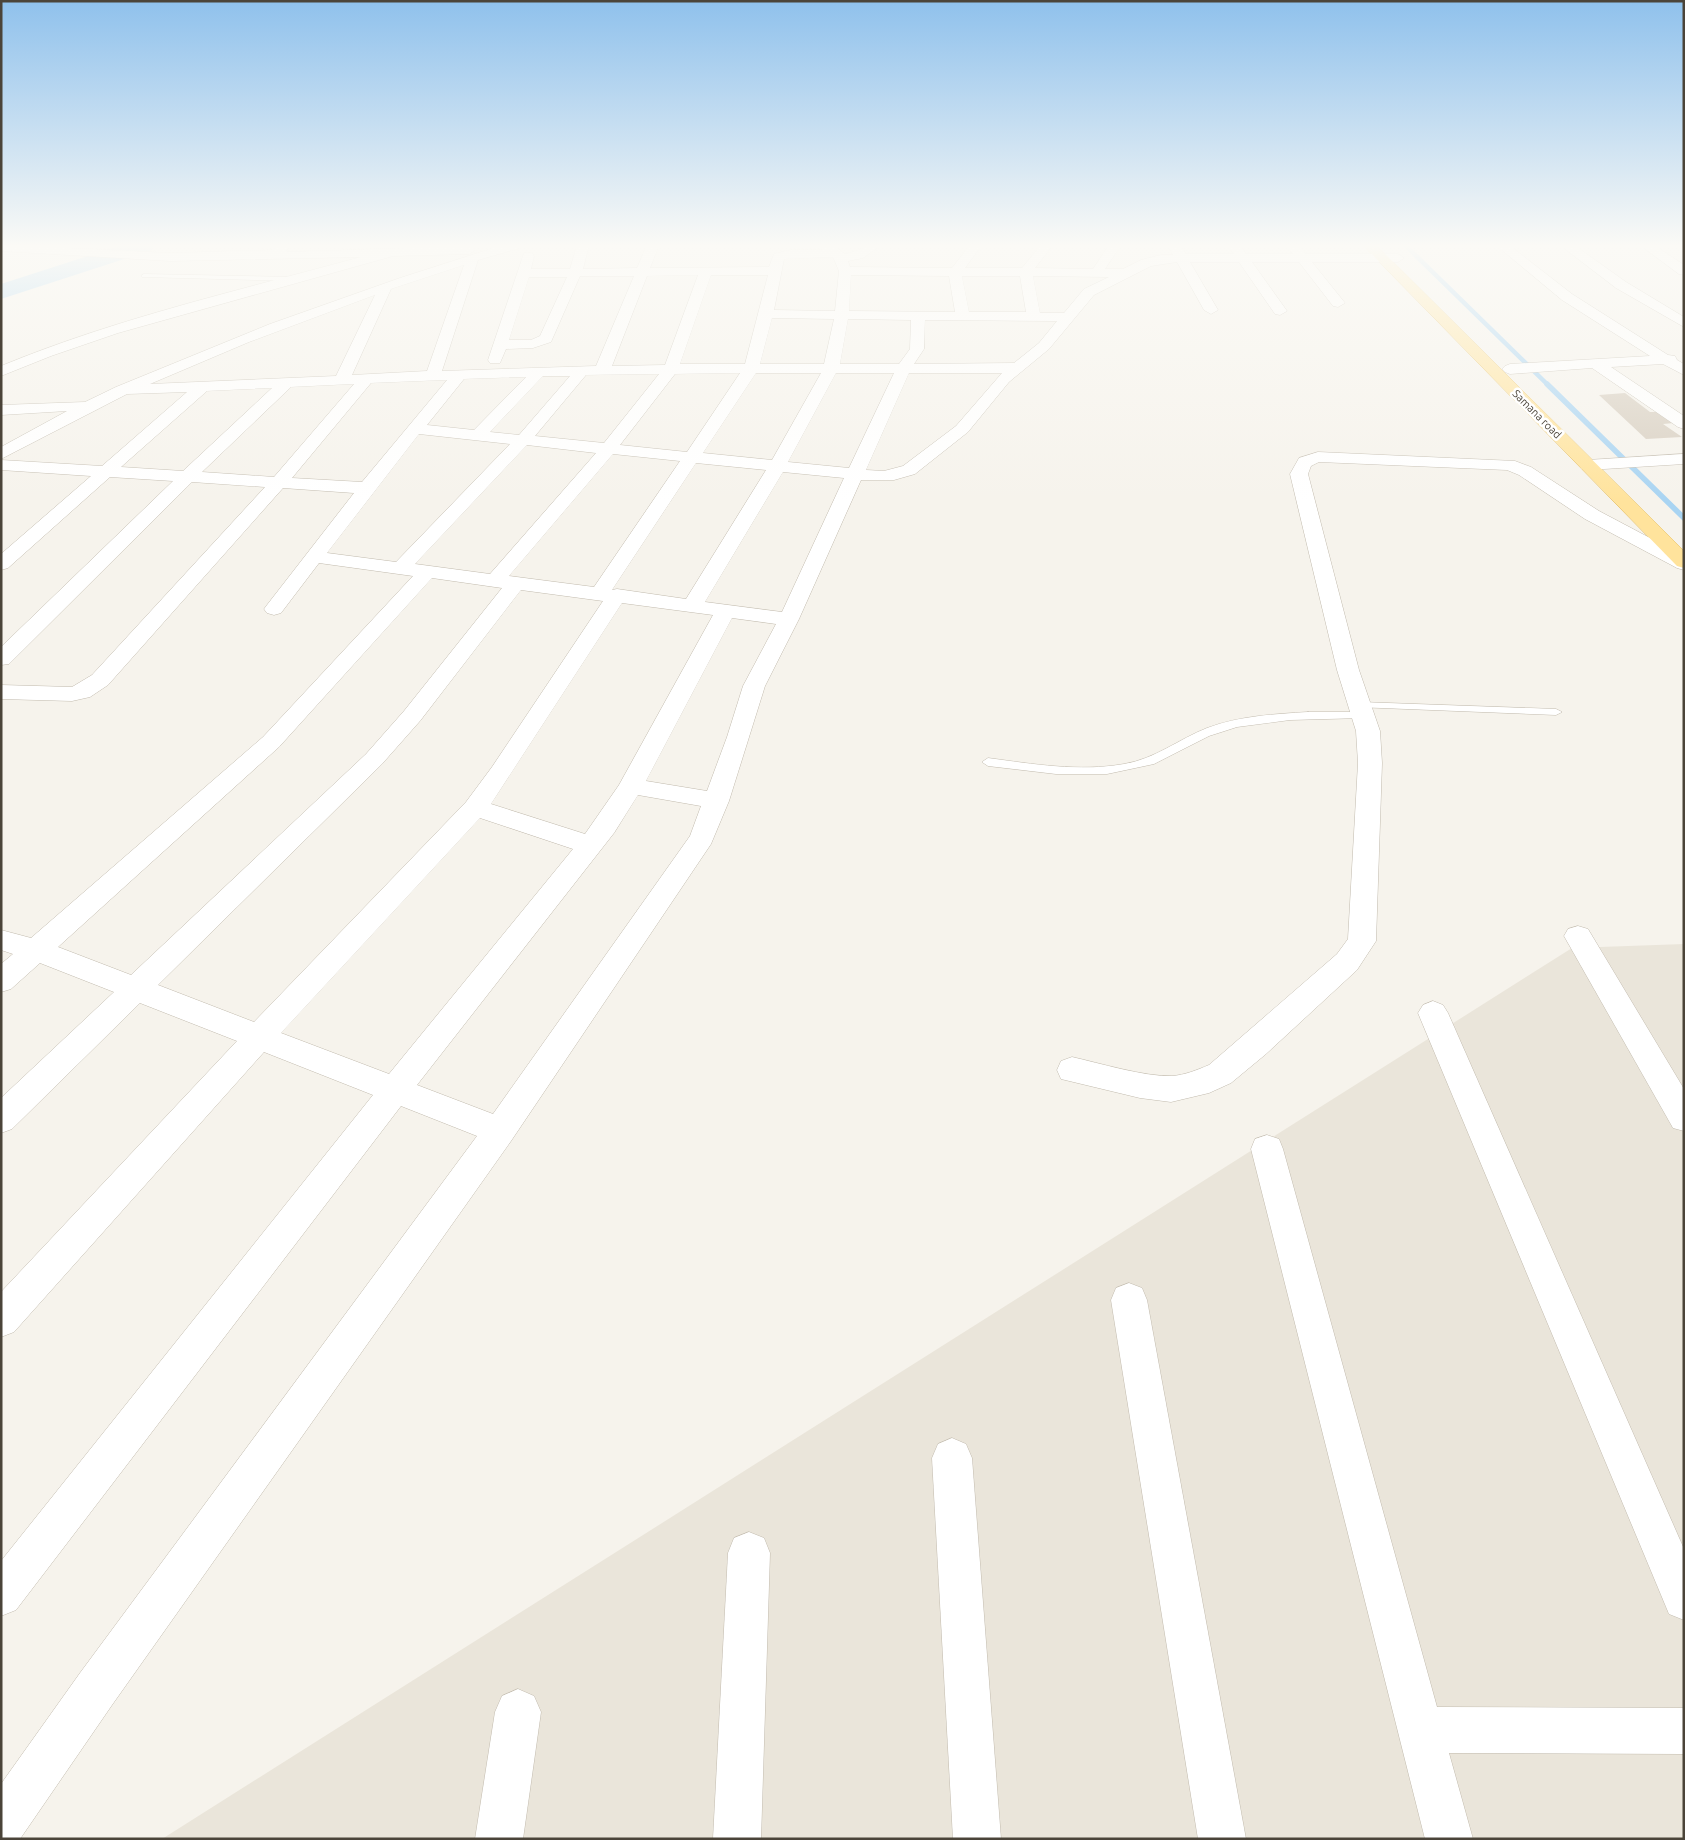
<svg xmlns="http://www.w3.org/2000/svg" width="1685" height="1840" viewBox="0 0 1685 1840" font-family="Ubuntu,sans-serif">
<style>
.residential{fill:#eae5da}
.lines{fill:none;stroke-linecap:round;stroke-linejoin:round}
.stream-far1{stroke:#a9d4f2;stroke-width:4.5}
.stream{stroke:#a9d4f2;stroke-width:5.5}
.river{fill:#a9d4f2;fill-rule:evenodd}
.building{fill:#d8cfc1}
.lane-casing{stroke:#c2bbae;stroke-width:1}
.street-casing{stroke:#c2bbae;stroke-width:1}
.primary-casing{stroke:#e6c16a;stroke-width:1}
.lane{fill:#fff;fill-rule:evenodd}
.street{fill:#fff;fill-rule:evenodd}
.primary{fill:#ffe39c;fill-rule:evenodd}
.labels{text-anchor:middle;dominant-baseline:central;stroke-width:5;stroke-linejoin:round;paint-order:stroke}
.far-street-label{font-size:11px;fill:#4b4439;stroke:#fff}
</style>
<rect width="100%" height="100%" fill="#f6f3ec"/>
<polygon class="residential" points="1684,944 1684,1839 162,1839 1572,948"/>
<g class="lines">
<polyline class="stream-far1" points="1405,245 1548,385"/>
<polyline class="stream" points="1547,384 1684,518"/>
<polygon class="river" points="122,245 155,245 152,250 1,299 1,284"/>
</g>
<polygon class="building" points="1625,393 1650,412 1659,412 1674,423 1663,424 1682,437 1646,439 1599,395"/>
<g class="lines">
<g class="lane-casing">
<g id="lane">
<polygon points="144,274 295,277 298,279 295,281 142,277 142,275"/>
<polygon points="1360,702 1556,709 1562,712 1556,715 1356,707 1354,705"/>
<path d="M1308 712H1363L1369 715 1363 718 1290 720 1237 727 1209 736 1154 764 1107 774H1056L988 766 982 762 988 758C1033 764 1079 772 1124 764 1155 759 1179 739 1207 728 1239 716 1275 714 1308 712Z"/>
</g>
</g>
<g class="street-casing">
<g id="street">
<path d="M1 245 170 253 272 250 279 245H292L286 251 289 252 469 246 475 250 469 254 393 256 118 333 51 356 1 376V366C117 318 241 290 361 257L170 261 1 251Z"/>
<path d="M503 245H522L520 248 478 260 442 371 596 366 634 276H580L551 342 533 348 506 349 500 363H490L488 360 524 253H532L534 256 531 269H570L577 245H589L583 269 637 268 647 245H659L650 268 769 267 774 254 790 250H823L819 245H833L845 254C861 251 863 245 881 245L863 258 848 261 850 267 952 268 970 245H982L965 268H1022L1041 245H1053L1035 268 1093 269 1109 245H1121L1105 269H1123L1141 260 1161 255H1173L1168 245H1180L1186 254H1234L1229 247 1230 245H1240L1246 254H1293L1289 249 1295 245 1299 246 1306 254H1398L1404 258 1398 262H1312L1345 303 1338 307 1333 306 1299 262H1252L1287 311 1280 315 1275 314 1239 262H1190L1218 310 1211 314 1204 310 1177 262 1151 266 1094 295 1049 349 1009 382 968 432 915 474 894 480H861L799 619 765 686 729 801 711 844 511 1141 112 1705 20 1839H1V1784L80 1673 477 1136 401 1106 16 1610 1 1616V1561L373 1095 264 1052 14 1332 1 1337V1292L237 1041 140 1003 12 1129 1 1133V1098L114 992 40 963 11 989 1 992V964L13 954 1 950V930L31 938 263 737 413 576 319 563 281 613 274 615 267 613 264 609 267 605 354 493 283 488 108 685 90 697 72 701 1 699V685L72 687 92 675 265 487 192 482 9 664 1 665V647L173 481 110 477 8 568 1 570V554L91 476 1 470V460L102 466 187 392 127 394 1 459V447L67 411 1 415V405L85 402 116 387 270 324 400 278ZM833 257 839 271 835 311 774 310 784 259ZM464 265 427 371 352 375 391 289ZM698 275 665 365 612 366 647 276ZM711 275H768L745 364H680ZM851 275 949 276 955 312 849 311ZM962 276H1020L1026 312H969ZM1033 276 1109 277 1084 289 1064 313H1040ZM529 277H567L540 336 531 340H509ZM375 295 336 376 150 384 249 342ZM772 318 834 319 824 364H760ZM848 319 911 320 910 349 899 364H840ZM925 320 1057 321 1039 343 1014 363 914 364 924 349ZM740 373 687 452 620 445 675 374ZM756 373H821L772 460 703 453ZM836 373H894L849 468 788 462ZM909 373H1002L956 426 903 466 884 471 866 470ZM659 374 604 443 535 436 586 375ZM543 376H570L519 435 490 432ZM526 377 474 430 427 425 464 379ZM447 380 362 482 292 478 371 383ZM354 384 274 477 202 472 291 387ZM272 388 183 471 121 467 207 391ZM419 434 510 444 396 562 327 553ZM527 445 596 453 490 574 415 564ZM613 454 680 461 594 587 509 576ZM696 463 766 470 686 599 617 589 612 590ZM783 472 844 478 782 612 705 602ZM432 578 502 588 404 711 366 754 131 975 58 947 279 747ZM521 590 603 601 492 767 466 802 254 1022 158 985 382 764 420 721ZM622 603 713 615 619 785 585 834 491 804ZM732 618 776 624 743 686 727 737 707 791 646 781ZM638 795 701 806 690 836 493 1114 417 1085 614 833ZM480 818 573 849 389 1074 281 1033Z"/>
<polygon points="1496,245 1509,245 1572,294 1668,355 1675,356 1677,360 1684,364 1684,375 1663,364 1611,367 1684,416 1684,429 1678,427 1592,368 1510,374 1505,372 1502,369 1505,366 1510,364 1650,356 1562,300"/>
<polygon points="1560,245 1574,245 1626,282 1684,317 1684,327 1616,288"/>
<polygon points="1640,245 1654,245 1684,265 1684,275 1679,274"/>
<path d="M1318 452 1515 461 1531 467 1599 511 1684 556V570L1677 568 1585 519 1519 475 1507 470 1319 462 1311 466 1308 474 1359 670 1380 731 1382 763 1376 941 1357 970 1266 1054 1231 1083 1209 1093 1171 1102 1140 1098 1061 1079 1057 1070 1061 1061 1072 1057C1099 1063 1145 1077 1172 1076 1185 1075 1197 1070 1209 1065L1337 954 1348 939 1358 763 1356 731 1337 670 1290 474 1299 458Z"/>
<polygon points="1684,454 1684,464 1588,470 1582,469 1579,465 1582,461 1588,460"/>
<polygon points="1578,926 1588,929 1684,1089 1684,1131 1673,1128 1564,936 1568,929"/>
<polygon points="1433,1001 1443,1005 1448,1013 1684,1549 1684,1620 1669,1614 1418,1013 1423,1005"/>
<polygon points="1267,1135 1279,1139 1283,1149 1437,1707 1684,1708 1684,1754 1449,1753 1473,1839 1425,1839 1251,1149 1255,1139"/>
<polygon points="1129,1283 1142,1288 1147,1300 1246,1839 1198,1839 1111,1300 1116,1288"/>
<polygon points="952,1438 966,1444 972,1458 1001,1839 953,1839 932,1458 938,1444"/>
<polygon points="749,1532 764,1538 770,1553 761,1839 713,1839 728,1553 734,1538"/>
<polygon points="518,1689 534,1696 541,1712 523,1839 475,1839 495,1712 502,1696"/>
</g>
</g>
<g class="primary-casing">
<polygon id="primary" points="1363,245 1376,245 1684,551 1684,568 1677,566"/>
</g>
<use href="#lane" class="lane"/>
<use href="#street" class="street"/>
<use href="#primary" class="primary"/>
</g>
<linearGradient id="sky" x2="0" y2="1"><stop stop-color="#8fc1ec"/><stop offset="0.49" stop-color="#fbfaf6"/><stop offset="1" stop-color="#fbfaf6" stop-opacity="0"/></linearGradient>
<rect width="1685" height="502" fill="url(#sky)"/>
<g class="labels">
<g class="far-street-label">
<text transform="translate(1537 414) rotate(45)">Samana road</text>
</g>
</g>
<rect width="1685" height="1840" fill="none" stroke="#4b4439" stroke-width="5"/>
</svg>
